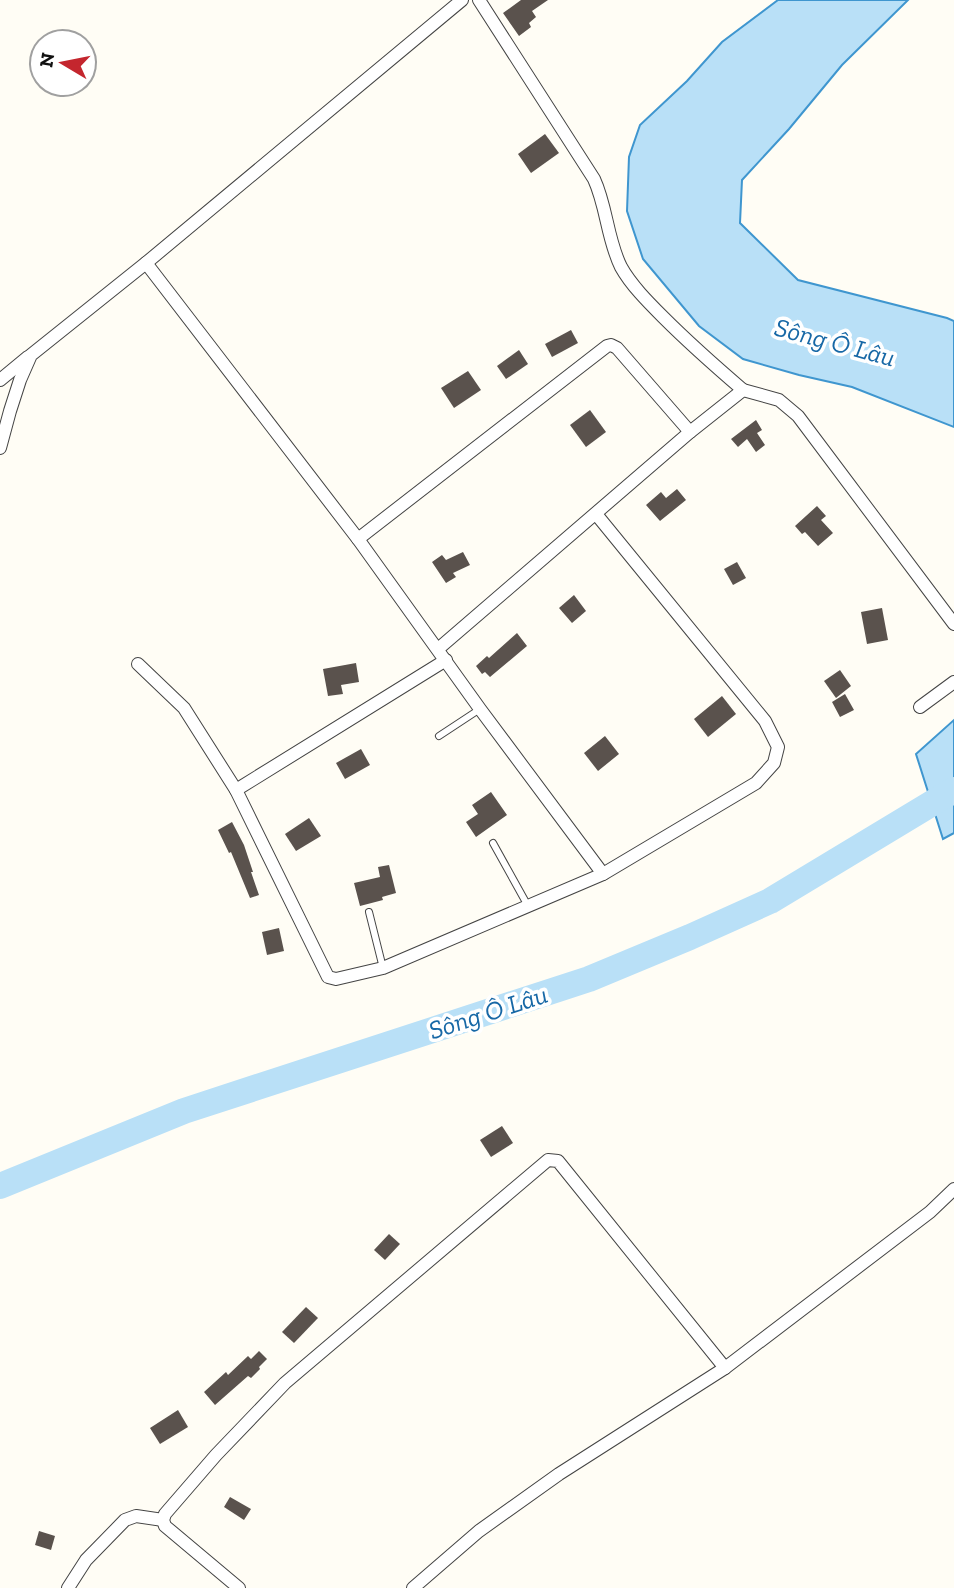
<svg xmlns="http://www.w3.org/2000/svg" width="954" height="1588" viewBox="0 0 954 1588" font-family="'Zilla Slab',serif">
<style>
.water{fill:#b9e0f7;stroke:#3f96cf;stroke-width:2}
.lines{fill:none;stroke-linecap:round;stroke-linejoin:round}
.river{stroke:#b9e0f7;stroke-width:26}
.building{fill:#5a524d}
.lane-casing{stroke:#444;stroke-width:8}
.street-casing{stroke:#444;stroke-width:14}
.lane{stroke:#fff;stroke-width:6}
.street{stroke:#fff;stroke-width:12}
.labels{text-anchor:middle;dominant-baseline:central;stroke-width:7;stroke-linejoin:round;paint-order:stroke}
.water-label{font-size:26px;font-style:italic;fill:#1768a6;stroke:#fff}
</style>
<rect width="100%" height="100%" fill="#fffdf5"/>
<g class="water">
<polygon points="778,0 908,0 842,65 789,129 742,180 740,223 798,280 947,318 954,321 954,427 852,387 799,375 743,359 699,326 643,259 627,211 629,157 640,125 687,81 722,42"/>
<polygon points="954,720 954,833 943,839 916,754"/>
</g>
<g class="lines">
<polyline class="river" points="0,1186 184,1111 589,979 690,937 770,901 954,790"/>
</g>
<g class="building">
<polygon points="521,0 548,0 532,11 536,17 529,23 531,27 519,36 503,13"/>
<polygon points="545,134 559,153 531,173 518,154"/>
<polygon points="571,330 578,343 552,357 545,344"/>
<polygon points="519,350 528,364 506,379 497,366"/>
<polygon points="468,371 481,390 454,408 441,388"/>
<polygon points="590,410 606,432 586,447 570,425"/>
<polygon points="756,420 762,430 757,433 765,445 756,452 747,439 738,447 731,439"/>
<polygon points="677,489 686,500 660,521 646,505 661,492 666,498"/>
<polygon points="817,506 826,516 821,520 833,533 818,546 805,532 802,534 795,526"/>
<polygon points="463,552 470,565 453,573 456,577 446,583 432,562 442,555 446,560"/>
<polygon points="737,562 746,578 733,585 724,569"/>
<polygon points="574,595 586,611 572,623 559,608"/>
<polygon points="882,608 888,640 867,644 861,612"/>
<polygon points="517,633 527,646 490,677 485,672 482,674 476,666 487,656 489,658"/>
<polygon points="356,663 359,682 341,685 343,694 328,696 323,669"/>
<polygon points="840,670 851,686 836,698 824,681"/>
<polygon points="845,694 854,710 840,717 832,702"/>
<polygon points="722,696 736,714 708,737 694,719"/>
<polygon points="605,736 619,754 598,771 584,753"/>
<polygon points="361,749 370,765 345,779 336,763"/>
<polygon points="491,792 507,815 476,837 466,822 478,814 472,805"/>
<polygon points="309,818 321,836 296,851 285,834"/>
<polygon points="232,822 244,845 253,872 251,872 259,895 250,898 231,852 229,853 218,830"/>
<polygon points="389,865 396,893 382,897 383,900 360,906 354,883 380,877 378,867"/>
<polygon points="279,928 284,951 267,955 262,932"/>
<polygon points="502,1126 513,1143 491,1157 480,1140"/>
<polygon points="389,1234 400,1244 385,1260 374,1250"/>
<polygon points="306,1307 318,1318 294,1343 282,1332"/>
<polygon points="259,1351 267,1359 259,1367 260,1369 251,1378 248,1376 215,1405 204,1392 226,1372 228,1375 248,1356 251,1359"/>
<polygon points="178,1410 188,1427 160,1444 150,1428"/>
<polygon points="230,1497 251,1509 244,1520 224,1507"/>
<polygon points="39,1531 55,1536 51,1550 35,1545"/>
</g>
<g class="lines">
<g class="lane-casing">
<g id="lane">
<polyline points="439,736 480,709"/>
<polyline points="493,843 528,906"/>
<polyline points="369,912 383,968"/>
</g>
</g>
<g class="street-casing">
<g id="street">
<path d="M479 0 594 179C607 207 607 239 621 267 631 285 648 302 663 317 688 342 715 366 743 390"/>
<polyline points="146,263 358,539 480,709 603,874"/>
<polyline points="0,380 28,357"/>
<polyline points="0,448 10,411 20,380 31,355 146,263 462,0"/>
<polyline points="358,539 607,346 611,345 617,348 690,432"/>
<polyline points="438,649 690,432 743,390 779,400 798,416 954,624"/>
<polyline points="138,664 184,708 236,790 328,977 336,979 383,968 603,874 756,783 774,763 778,747 765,721 596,514"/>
<polyline points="920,707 954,682"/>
<polyline points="236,790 446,660"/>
<polyline points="68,1588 86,1560 125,1520 136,1516 163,1520"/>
<polyline points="239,1588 165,1526 163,1520 165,1514 216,1455 285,1383 548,1160 558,1161 725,1368"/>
<polyline points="413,1588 479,1531 559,1474 725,1368 930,1212 954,1189"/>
</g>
</g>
<use href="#lane" class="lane"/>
<use href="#street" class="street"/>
</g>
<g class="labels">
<g class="water-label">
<text transform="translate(835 342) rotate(15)">Sông Ô Lâu</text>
<text transform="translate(488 1012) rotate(-18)">Sông Ô Lâu</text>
</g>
</g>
<g transform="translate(63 63) rotate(280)"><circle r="33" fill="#ffffff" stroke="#a0a0a0" stroke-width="2"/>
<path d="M0-5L12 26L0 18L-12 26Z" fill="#c4262e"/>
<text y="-10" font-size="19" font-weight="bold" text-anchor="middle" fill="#111111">N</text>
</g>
</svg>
